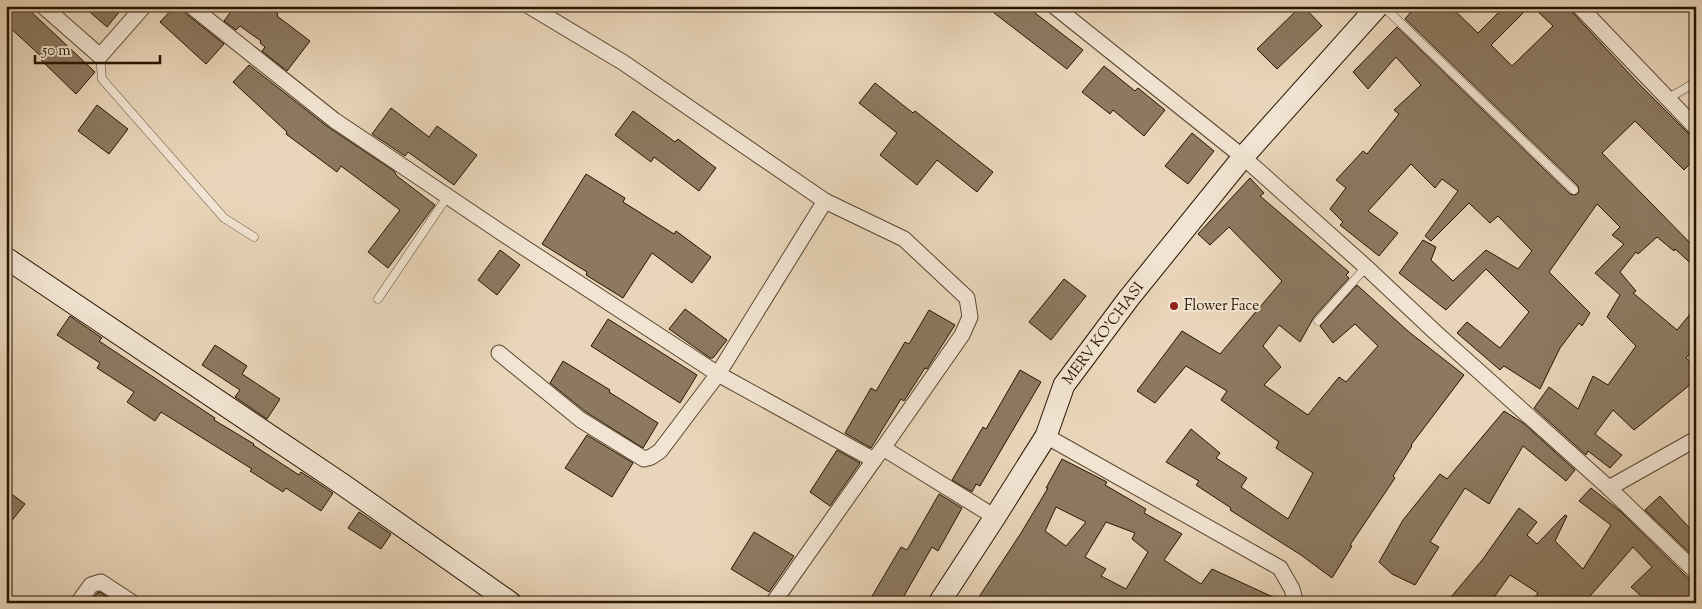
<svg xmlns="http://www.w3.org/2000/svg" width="1702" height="609" viewBox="0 0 1702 609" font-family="'Sorts Mill Goudy',serif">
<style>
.building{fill:#8c7960;stroke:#271500;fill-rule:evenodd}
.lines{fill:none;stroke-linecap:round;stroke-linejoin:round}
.lane-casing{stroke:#58452e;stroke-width:9}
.street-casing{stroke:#58452e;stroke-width:17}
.secondary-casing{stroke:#271500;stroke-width:23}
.lane{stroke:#f1e4d2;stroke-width:8}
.street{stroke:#f1e4d2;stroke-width:15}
.secondary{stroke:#f1e4d2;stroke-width:21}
.poi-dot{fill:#8f2418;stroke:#f1e4d2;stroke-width:2}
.labels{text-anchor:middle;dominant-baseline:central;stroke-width:4;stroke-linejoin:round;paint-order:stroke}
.poi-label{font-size:15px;fill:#271500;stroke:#f1e4d2;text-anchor:start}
.street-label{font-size:15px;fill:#271500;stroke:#f1e4d2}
</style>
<rect width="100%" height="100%" fill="#e9d5b9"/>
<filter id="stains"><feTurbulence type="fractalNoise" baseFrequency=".004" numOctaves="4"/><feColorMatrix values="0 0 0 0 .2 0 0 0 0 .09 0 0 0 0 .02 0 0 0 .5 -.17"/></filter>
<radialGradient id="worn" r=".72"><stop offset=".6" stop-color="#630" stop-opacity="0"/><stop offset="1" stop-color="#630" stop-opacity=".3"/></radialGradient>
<g class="building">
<polygon points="6,6 25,6 95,72 76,94 41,60 43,58 6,24"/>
<polygon points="83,6 124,6 107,27"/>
<polygon points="175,6 182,6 185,13 224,44 206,64 160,22"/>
<polygon points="235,6 267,6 278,14 277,16 310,41 287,71 262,51 265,47 260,43 261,41 240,26 236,30 224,21"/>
<polygon points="985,6 1026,6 1083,50 1067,69"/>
<polygon points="1301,6 1303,6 1322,26 1277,69 1257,49"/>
<polygon points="1416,6 1450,6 1478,33 1505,6 1530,6 1491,45 1512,66 1553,26 1532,6 1570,6 1572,12 1638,83 1689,134 1696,137 1696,157 1684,170 1635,121 1602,153 1696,249 1696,268 1675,249 1674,251 1657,237 1638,254 1636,252 1620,272 1636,291 1633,293 1677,330 1696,307 1696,347 1686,358 1696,367 1696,380 1634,430 1613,410 1595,434 1622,455 1610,468 1588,451 1586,455 1534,408 1549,387 1578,409 1593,376 1608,385 1636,346 1607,317 1620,295 1595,273 1624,244 1612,235 1620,227 1597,204 1549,272 1590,313 1582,326 1579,323 1560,348 1540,389 1504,366 1500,370 1457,333 1467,322 1500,348 1529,312 1486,269 1446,310 1399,273 1423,240 1436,247 1431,260 1453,281 1486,250 1518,269 1532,251 1498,216 1490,223 1469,203 1431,241 1425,236 1458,191 1442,179 1435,188 1411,164 1368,211 1398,233 1379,256 1340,225 1343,222 1330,209 1346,188 1336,180 1363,151 1367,154 1399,114 1394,110 1421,85 1396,57 1368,89 1353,72 1397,27 1570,194 1575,195 1579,192 1578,186 1405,19"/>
<polygon points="249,65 328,127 394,171 397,176 435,205 388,268 368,252 400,210 341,166 337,172 286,134 287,132 233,82"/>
<polygon points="1104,66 1135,91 1138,88 1165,110 1144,136 1113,110 1110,114 1082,92"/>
<polygon points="875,83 913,113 915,111 993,172 977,192 937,160 917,185 880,155 897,133 859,103"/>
<polygon points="97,105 128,129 109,154 78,131"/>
<polygon points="391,108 429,137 437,126 477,155 454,185 408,152 405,156 372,134"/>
<polygon points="633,111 675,142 678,139 716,168 699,191 654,157 651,162 615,135"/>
<polygon points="1192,133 1214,151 1188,184 1165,166"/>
<polygon points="586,174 625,198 623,202 674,234 676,231 711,257 692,283 652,253 623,298 586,275 587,272 542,244"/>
<polygon points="1250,178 1264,193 1260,196 1349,272 1346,275 1349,278 1314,317 1300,342 1279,325 1263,346 1281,367 1264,385 1308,415 1339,377 1346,382 1378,346 1355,324 1333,343 1320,326 1357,285 1409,332 1464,375 1411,445 1412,446 1393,476 1395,478 1350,545 1352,546 1332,578 1301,555 1230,510 1231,508 1196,485 1199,481 1166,462 1191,429 1220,453 1216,458 1247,478 1241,487 1288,519 1313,473 1276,448 1279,442 1221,400 1227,391 1186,366 1155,403 1137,391 1182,331 1220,354 1282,281 1229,227 1210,245 1198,234"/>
<polygon points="500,250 520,265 497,295 478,280"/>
<polygon points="1064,279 1086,296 1051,340 1029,322"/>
<polygon points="685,309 727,340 713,358 710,358 693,346 669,329"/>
<polygon points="929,310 955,325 927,369 925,368 904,401 901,399 871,448 845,433 871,388 876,391 905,342 909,344"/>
<polygon points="70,316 102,338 99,341 215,418 214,420 254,444 253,445 299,475 301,472 333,493 321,511 286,488 283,492 250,471 252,469 161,412 155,421 127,402 134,392 97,368 100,363 57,335"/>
<polygon points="608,319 697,375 680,403 591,346"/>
<polygon points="215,345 247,366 242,374 280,399 267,419 235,397 240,390 202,365"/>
<polygon points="563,361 610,390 609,392 658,423 643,448 586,412 550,383"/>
<polygon points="1020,370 1041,382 980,486 976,484 972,492 952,480 983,427 986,429"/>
<polygon points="1504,411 1523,423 1575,470 1566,481 1523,446 1489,504 1465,488 1430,542 1439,547 1415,585 1392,574 1379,562 1403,520 1440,474 1447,479"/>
<polygon points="587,435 633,463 612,497 565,468"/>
<polygon points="837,450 860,463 830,506 810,492"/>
<path d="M1062 459 1107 482 1105 485 1146 509 1144 513 1182 534 1164 560 1201 584 1212 569 1286 603H1189L1181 599 1178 603H975L1021 533 1048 488H1046ZM1056 507 1086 522 1066 546 1045 531ZM1106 522 1135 533 1132 539 1148 552 1126 589 1101 576 1106 569 1085 557Z"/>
<polygon points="1591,488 1620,511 1689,579 1696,581 1696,603 1691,603 1685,598 1680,603 1649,603 1631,587 1652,567 1633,547 1584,603 1531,603 1538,593 1510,575 1490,603 1446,603 1483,559 1519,508 1537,522 1527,535 1537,544 1565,515 1567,516 1555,541 1583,569 1611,525 1579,501"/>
<polygon points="6,490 25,504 6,528"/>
<polygon points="939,494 962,508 938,551 932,547 900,603 868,603 901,547 907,550"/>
<polygon points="1660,496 1696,535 1696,559 1645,510"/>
<polygon points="359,512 391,534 381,549 348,528"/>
<polygon points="754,532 794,556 769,592 731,569"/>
<polygon points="100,592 116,603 90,603 97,593"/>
</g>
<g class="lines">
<g class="lane-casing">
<g id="lane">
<polyline points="1383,6 1574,190"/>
<polyline points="100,56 102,79 224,218 254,237"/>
<polyline points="1667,99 1696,82"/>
<polyline points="378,299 447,197"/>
<polyline points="1318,321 1366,267"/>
</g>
</g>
<g class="street-casing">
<g id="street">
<polyline points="43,6 100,56 144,6"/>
<polyline points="191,6 334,120 505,235 718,374 874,460 883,448 995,517"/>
<polyline points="1054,6 1243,157 1366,267 1435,332 1609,488 1696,572"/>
<polyline points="1579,6 1696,128"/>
<polyline points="825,201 904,239 967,298 970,317 962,335 883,448"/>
<polyline points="499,353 581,420 644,459 651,457 660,451 718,374 825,201 624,63 529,6"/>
<polyline points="1046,436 1280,568 1292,589 1296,603"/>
<polyline points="1609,488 1696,439"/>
<polyline points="78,603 91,585 101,582 133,603"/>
<polyline points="773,603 874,460"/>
</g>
</g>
<g class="secondary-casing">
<g id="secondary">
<polyline points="6,258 342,484 511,603"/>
<polyline points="939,603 995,517 1046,436 1064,385 1129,298 1243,157 1378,6"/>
</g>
</g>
<use href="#lane" class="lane"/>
<use href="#street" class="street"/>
<use href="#secondary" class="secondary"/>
</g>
<circle class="poi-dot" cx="1174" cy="306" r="5"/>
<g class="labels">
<g class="poi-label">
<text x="1184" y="306">Flower Face</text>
</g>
<g class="street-label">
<text transform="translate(1104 334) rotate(-53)">MERV KO'CHASI</text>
</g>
</g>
<rect width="1702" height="609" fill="none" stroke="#e9d5b9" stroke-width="25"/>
<rect x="8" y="8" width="1687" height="594" fill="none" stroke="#271500" stroke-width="2.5"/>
<rect x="12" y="12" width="1677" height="584" fill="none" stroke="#271500"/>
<path d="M35 55v8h125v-8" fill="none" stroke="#271500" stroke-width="2.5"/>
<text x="42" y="55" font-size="15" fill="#271500" stroke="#f1e4d2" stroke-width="4" paint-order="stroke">50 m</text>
<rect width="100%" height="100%" filter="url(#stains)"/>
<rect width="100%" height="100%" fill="url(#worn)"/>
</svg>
